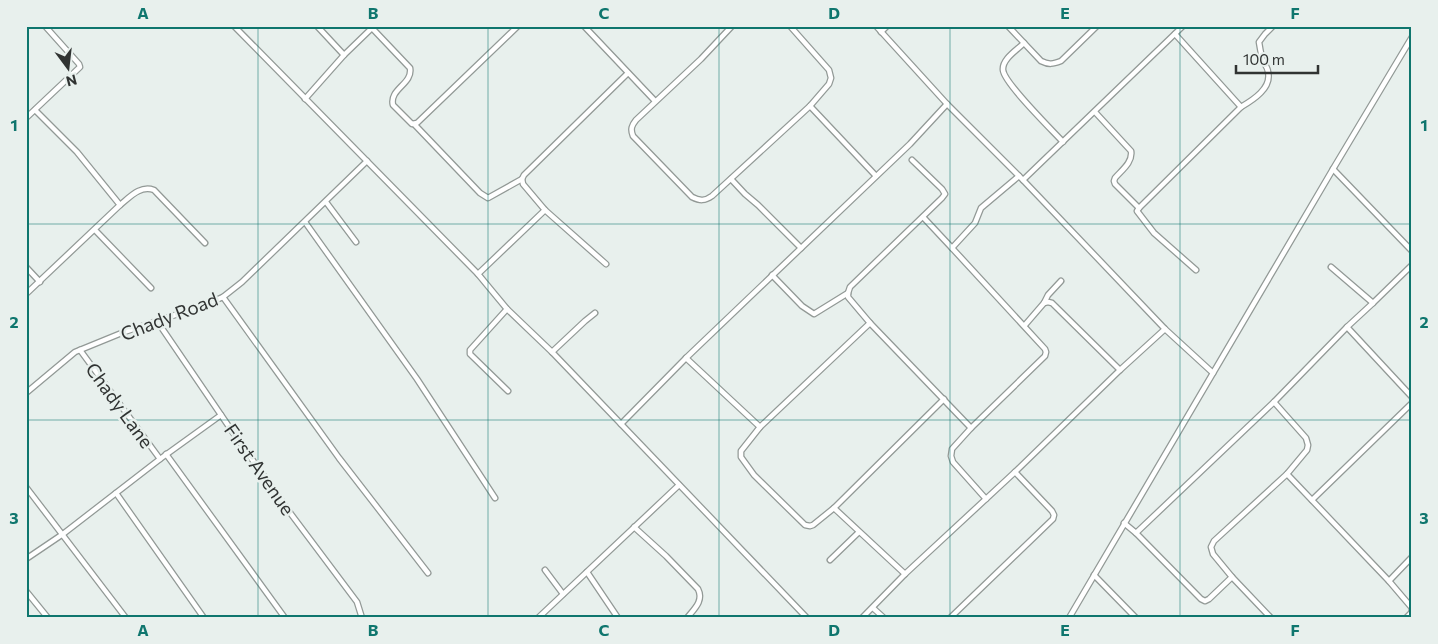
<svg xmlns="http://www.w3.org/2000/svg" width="1438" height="644" viewBox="0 0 1438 644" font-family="Commissioner,sans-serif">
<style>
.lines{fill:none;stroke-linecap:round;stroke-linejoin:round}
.minor-casing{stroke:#929996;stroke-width:7}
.minor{stroke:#fff;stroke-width:4.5}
.grid{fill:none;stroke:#0f766e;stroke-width:1;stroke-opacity:0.55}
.labels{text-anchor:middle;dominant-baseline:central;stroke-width:5;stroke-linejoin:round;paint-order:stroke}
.street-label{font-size:19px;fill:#303332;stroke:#e8f0ed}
.neatline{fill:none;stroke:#0f766e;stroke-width:2}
.grid-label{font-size:16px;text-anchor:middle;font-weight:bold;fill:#0f766e}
</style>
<rect width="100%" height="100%" fill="#e8f0ed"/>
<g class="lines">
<g class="minor-casing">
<g id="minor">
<polyline points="234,26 478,274 507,309 552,352 807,618"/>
<polyline points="317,26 344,55"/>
<polyline points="584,26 655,101"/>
<path d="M732 26 701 59 636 120C632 125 630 129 633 136L692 197C700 201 705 201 712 196L810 106 829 84 831 78 829 70 790 26"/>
<polyline points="876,26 947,104 1023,180 1165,329 1213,373"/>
<path d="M1008 26 1041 61C1049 65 1053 64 1061 61L1097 26"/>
<path d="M372 28 410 68C413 84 389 89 393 105L412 124 417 123 518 26"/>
<polyline points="881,32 887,26"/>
<polyline points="1175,34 1241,107"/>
<path d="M1024 43C1017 50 1002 59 1003 70 1004 83 1052 130 1063 142"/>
<polyline points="305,99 344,55 373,27"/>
<polyline points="810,106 876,176"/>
<path d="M1095 112 1131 151C1133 162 1122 170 1115 178L1114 181 1115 184 1139 208 1137 211 1154 233 1196 270"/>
<polyline points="26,118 80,67 79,64 45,26"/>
<polyline points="415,125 480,193 488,198 522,179"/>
<polyline points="912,160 942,189 945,194 942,198 850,287 848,293 848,297 870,323 971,428"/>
<polyline points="1333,169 1412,251"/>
<polyline points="731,179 745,194 758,205 801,248"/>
<polyline points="1023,180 1183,26"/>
<polyline points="326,202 356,242"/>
<path d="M120 205C130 197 140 185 154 190L205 243"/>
<path d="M1139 208 1241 107C1253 100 1272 88 1268 72 1268 68 1265 65 1263 61 1261 55 1260 48 1259 42L1265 34 1273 26"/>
<polyline points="545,210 523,184 522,179 524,175 628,73"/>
<polyline points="923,217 952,248"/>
<polyline points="305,222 417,379 495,498"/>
<polyline points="95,230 151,288"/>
<polyline points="26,267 40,282"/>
<polyline points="1331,267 1373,303"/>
<polyline points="478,274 545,210 606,264"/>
<polyline points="772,275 802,306 814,314 848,293"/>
<polyline points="26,294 120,205 77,152 35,110"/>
<polyline points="223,297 339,458 428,573"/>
<polyline points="1044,303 1048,295 1061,281"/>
<polyline points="507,309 470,350 470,354 508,391"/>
<polyline points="157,321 234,434 291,514 357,602 362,618"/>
<polyline points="1025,325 1044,303 1048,302 1052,303 1120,370"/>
<polyline points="1347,327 1412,397"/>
<polyline points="80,350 160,459"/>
<polyline points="552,352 585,321 595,313"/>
<polyline points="686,358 760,427"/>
<polyline points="26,393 75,352 124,332 202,306 223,297 242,282 367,161"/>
<polyline points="621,424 686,358 910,144 947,104"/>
<polyline points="166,454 285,618"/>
<polyline points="1287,474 1389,581 1412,608"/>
<polyline points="26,487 126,618"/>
<polyline points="116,493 204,618"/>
<polyline points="986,499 953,462 951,456 952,449 971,428 1045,356 1046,352 1045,349 952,248 975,223 981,208 1019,176"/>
<polyline points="1312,500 1412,403"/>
<polyline points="834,508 813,525 810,526 805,525 754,475 741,457 741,451 760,427 870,323"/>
<polyline points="1124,523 1136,533 1274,402 1347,327 1373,303 1412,265"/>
<path d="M634 527 666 556 698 589C704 601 694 609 687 618"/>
<polyline points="1136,533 1201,599 1205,601 1209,599 1232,577"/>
<polyline points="26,559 63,534 160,459 221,415"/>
<polyline points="830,560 859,532"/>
<polyline points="545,570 563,594"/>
<polyline points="587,572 618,618"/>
<polyline points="905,574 834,508 944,399"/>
<polyline points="1094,575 1136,618"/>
<polyline points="1389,581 1412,557"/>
<polyline points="26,591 48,618"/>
<polyline points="873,608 884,618"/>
<polyline points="538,618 679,485"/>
<polyline points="862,618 905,574 1015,472 1120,370 1165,329"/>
<polyline points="950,618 1053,519 1054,515 1052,511 1015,472"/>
<polyline points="1069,618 1333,169 1412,37"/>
<polyline points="1271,618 1232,577 1213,554 1211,547 1214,541 1287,474 1307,450 1308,445 1306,438 1274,402"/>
<polyline points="1406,618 1411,613 1412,610"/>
</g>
</g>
<use href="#minor" class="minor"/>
</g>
<path class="grid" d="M258 26V618M488 26V618M719 26V618M950 26V618M1180 26V618M26 224H1412M26 420H1412"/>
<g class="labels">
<g class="street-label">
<text transform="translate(169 316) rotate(-21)">Chady Road</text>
<text transform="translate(120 405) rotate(54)">Chady Lane</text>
<text transform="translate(260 469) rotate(55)">First Avenue</text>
</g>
</g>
<rect width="1438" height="644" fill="none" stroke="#e8f0ed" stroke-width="55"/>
<g transform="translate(68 68) rotate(165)" stroke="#e8f0ed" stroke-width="4" paint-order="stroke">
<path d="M0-4L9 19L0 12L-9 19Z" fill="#303332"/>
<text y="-8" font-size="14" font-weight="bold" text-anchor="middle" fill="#303332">N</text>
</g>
<path d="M1236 65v8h82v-8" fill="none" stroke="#303332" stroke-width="2.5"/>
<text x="1243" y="65" font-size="15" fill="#303332" stroke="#e8f0ed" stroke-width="4" paint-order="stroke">100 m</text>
<rect x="28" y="28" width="1382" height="588" class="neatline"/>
<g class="grid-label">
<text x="143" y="19">A</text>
<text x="373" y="19">B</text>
<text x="604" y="19">C</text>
<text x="834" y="19">D</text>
<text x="1065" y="19">E</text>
<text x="1295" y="19">F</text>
<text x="14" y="131">1</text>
<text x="1424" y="131">1</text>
<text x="14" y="328">2</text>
<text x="1424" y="328">2</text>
<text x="14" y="524">3</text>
<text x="1424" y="524">3</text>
<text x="143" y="636">A</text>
<text x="373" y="636">B</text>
<text x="604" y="636">C</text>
<text x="834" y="636">D</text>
<text x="1065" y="636">E</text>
<text x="1295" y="636">F</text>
</g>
</svg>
